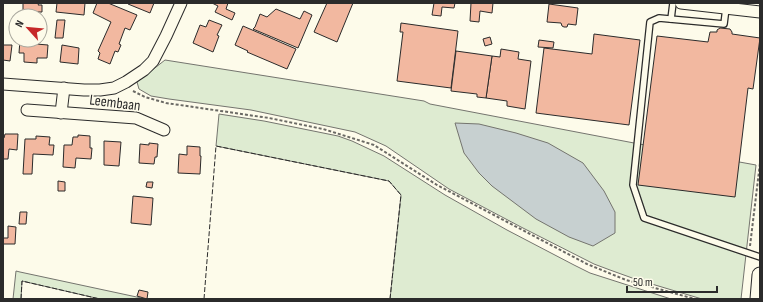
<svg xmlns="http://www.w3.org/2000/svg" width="763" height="302" viewBox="0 0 763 302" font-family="'Sofia Sans Condensed',sans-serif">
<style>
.green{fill:#deebd1;stroke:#74746e}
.water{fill:#c7d0d0;stroke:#74746e}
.building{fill:#f2b8a0;stroke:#2b2b2b}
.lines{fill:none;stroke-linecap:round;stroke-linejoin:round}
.service-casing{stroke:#2b2b2b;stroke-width:8}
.minor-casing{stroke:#2b2b2b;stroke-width:13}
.secondary-casing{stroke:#2b2b2b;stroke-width:17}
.path{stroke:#6a6964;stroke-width:2;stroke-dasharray:3 2;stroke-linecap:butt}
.service{stroke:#fdfbea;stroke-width:5.5}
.minor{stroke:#fdfbea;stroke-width:11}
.secondary{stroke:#fdfbea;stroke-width:15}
.fence{stroke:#2b2b2b;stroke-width:1;stroke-dasharray:5 2;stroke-linecap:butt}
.labels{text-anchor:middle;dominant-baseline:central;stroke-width:3;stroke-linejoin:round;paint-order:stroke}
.street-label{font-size:15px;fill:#2b2b2b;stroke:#fdfbea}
</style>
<rect width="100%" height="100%" fill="#fdfbea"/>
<g class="green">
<polygon points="165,60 424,101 430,104 634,143 756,165 741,299 702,299 635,279 610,270 594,264 521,227 449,189 386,146 355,132 251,110 169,99 151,96 139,89 137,82"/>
<polygon points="219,114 264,121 338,136 352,141 384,156 445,195 507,230 574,265 590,273 671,299 390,299 401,195 389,181 216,146"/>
<polygon points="16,271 20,272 146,299 100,299 22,281 21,299 13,299"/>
</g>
<polygon class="water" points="455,123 479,124 516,133 548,143 583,163 604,191 615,212 615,233 593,246 569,237 536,219 492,186 479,173 464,153"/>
<g class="building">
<polygon points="23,3 39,3 38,5 42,5 42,12 33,12 33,16 23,16"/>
<polygon points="57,3 85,3 84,15 56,12"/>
<polygon points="97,3 108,3 137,15 130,30 125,28 119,44 121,45 118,52 115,51 110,64 98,59 100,53 98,51 111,22 93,13"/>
<polygon points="128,3 154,3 150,13 128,4"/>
<polygon points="212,3 228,3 226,9 235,13 232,20 215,12 218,6"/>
<polygon points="327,3 353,3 337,42 314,32"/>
<polygon points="434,3 455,3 454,8 442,7 441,16 432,15"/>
<polygon points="471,3 493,3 492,13 480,11 479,22 470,21"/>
<polygon points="549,4 578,8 576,25 568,24 567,27 564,27 562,26 561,23 547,22"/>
<polygon points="276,9 300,19 304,11 312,15 298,48 253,29 255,27 260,14 267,17"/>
<polygon points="57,20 65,20 63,38 55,38"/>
<polygon points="209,20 222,25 217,35 219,36 213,52 193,43 200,25 206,27"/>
<polygon points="401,23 458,31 451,88 397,81 403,32 400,32"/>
<polygon points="243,26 296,49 287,69 247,52 248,51 235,45"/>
<polygon points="720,28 730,29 732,32 732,34 760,38 753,89 748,88 735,197 638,185 657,36 708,42 710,32 717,32 717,30"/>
<polygon points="594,34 640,40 629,125 536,113 544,48 592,54"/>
<polygon points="490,37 492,44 485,46 483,39"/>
<polygon points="20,40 37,40 36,44 48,45 47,58 37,58 37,63 24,62 24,53 19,53"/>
<polygon points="539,40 554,42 553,48 538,47"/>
<polygon points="3,45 12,45 10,61 3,60"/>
<polygon points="62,45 79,48 78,64 60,62"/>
<polygon points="501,49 519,52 518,59 531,61 525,109 507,106 507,101 486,98 492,56 500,57"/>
<polygon points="456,51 492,56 486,98 477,97 477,94 451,91"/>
<polygon points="5,134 18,134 17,150 9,149 8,159 3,159 3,138 4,138"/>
<polygon points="78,135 90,136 90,148 92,148 91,159 76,158 75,168 63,167 64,145 72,145 73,137 78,137"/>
<polygon points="36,136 50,137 49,145 54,145 53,155 33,154 32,174 23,174 25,139 36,139"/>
<polygon points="104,141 121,142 119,166 104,165"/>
<polygon points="149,143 158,144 157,157 155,157 154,164 139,163 140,144 149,145"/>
<polygon points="187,146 200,147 200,156 201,156 200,174 178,173 179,154 187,155"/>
<polygon points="58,181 65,182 65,191 58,191"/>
<polygon points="147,182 153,182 152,188 146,187"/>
<polygon points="133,196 153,198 151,225 131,223"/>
<polygon points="20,212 27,212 26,224 19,224"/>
<polygon points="8,226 16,227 15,244 3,244 3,238 8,238"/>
<polygon points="139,290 148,292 147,299 137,296"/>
</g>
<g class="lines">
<g class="service-casing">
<g id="service">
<polyline points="726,8 724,24 659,18 650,22 633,185 644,218 760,257"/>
<polyline points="671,19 673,3"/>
</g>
</g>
<g class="minor-casing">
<g id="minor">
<polyline points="681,3 760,12"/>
<polyline points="3,84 84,90 100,90 114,88 126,82 144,70 153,61 166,36 181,3"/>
<polyline points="27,110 136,118 164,130"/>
<polyline points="61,113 64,88"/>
</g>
</g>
<g class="secondary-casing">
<polyline id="secondary" points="758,299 760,275"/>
</g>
<g class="path">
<polyline points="133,91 145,97 166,103 269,118 323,129 374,145 437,185 587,264 626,280 695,299"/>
<polyline points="750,246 760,163"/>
</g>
<use href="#service" class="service"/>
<use href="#minor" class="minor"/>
<use href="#secondary" class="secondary"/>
<g class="fence">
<polyline points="21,299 22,281 100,299"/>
<polyline points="204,299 216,146 389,181 401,195 390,299"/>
</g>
</g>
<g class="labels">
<g class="street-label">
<text transform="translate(115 103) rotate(7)">Leembaan</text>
</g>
</g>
<rect width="763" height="302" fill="none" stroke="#2b2b2b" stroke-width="8"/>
<g transform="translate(28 28) rotate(297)"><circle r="19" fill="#fdfbea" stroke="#a9a89e"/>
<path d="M0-3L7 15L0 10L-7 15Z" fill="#c62828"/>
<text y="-6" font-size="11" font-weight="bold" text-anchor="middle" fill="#2b2b2b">N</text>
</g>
<path d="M627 286v6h90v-6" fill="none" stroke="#2b2b2b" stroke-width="2"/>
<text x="633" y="286" font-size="12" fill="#2b2b2b" stroke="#fdfbea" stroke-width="3" paint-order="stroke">50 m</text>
</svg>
